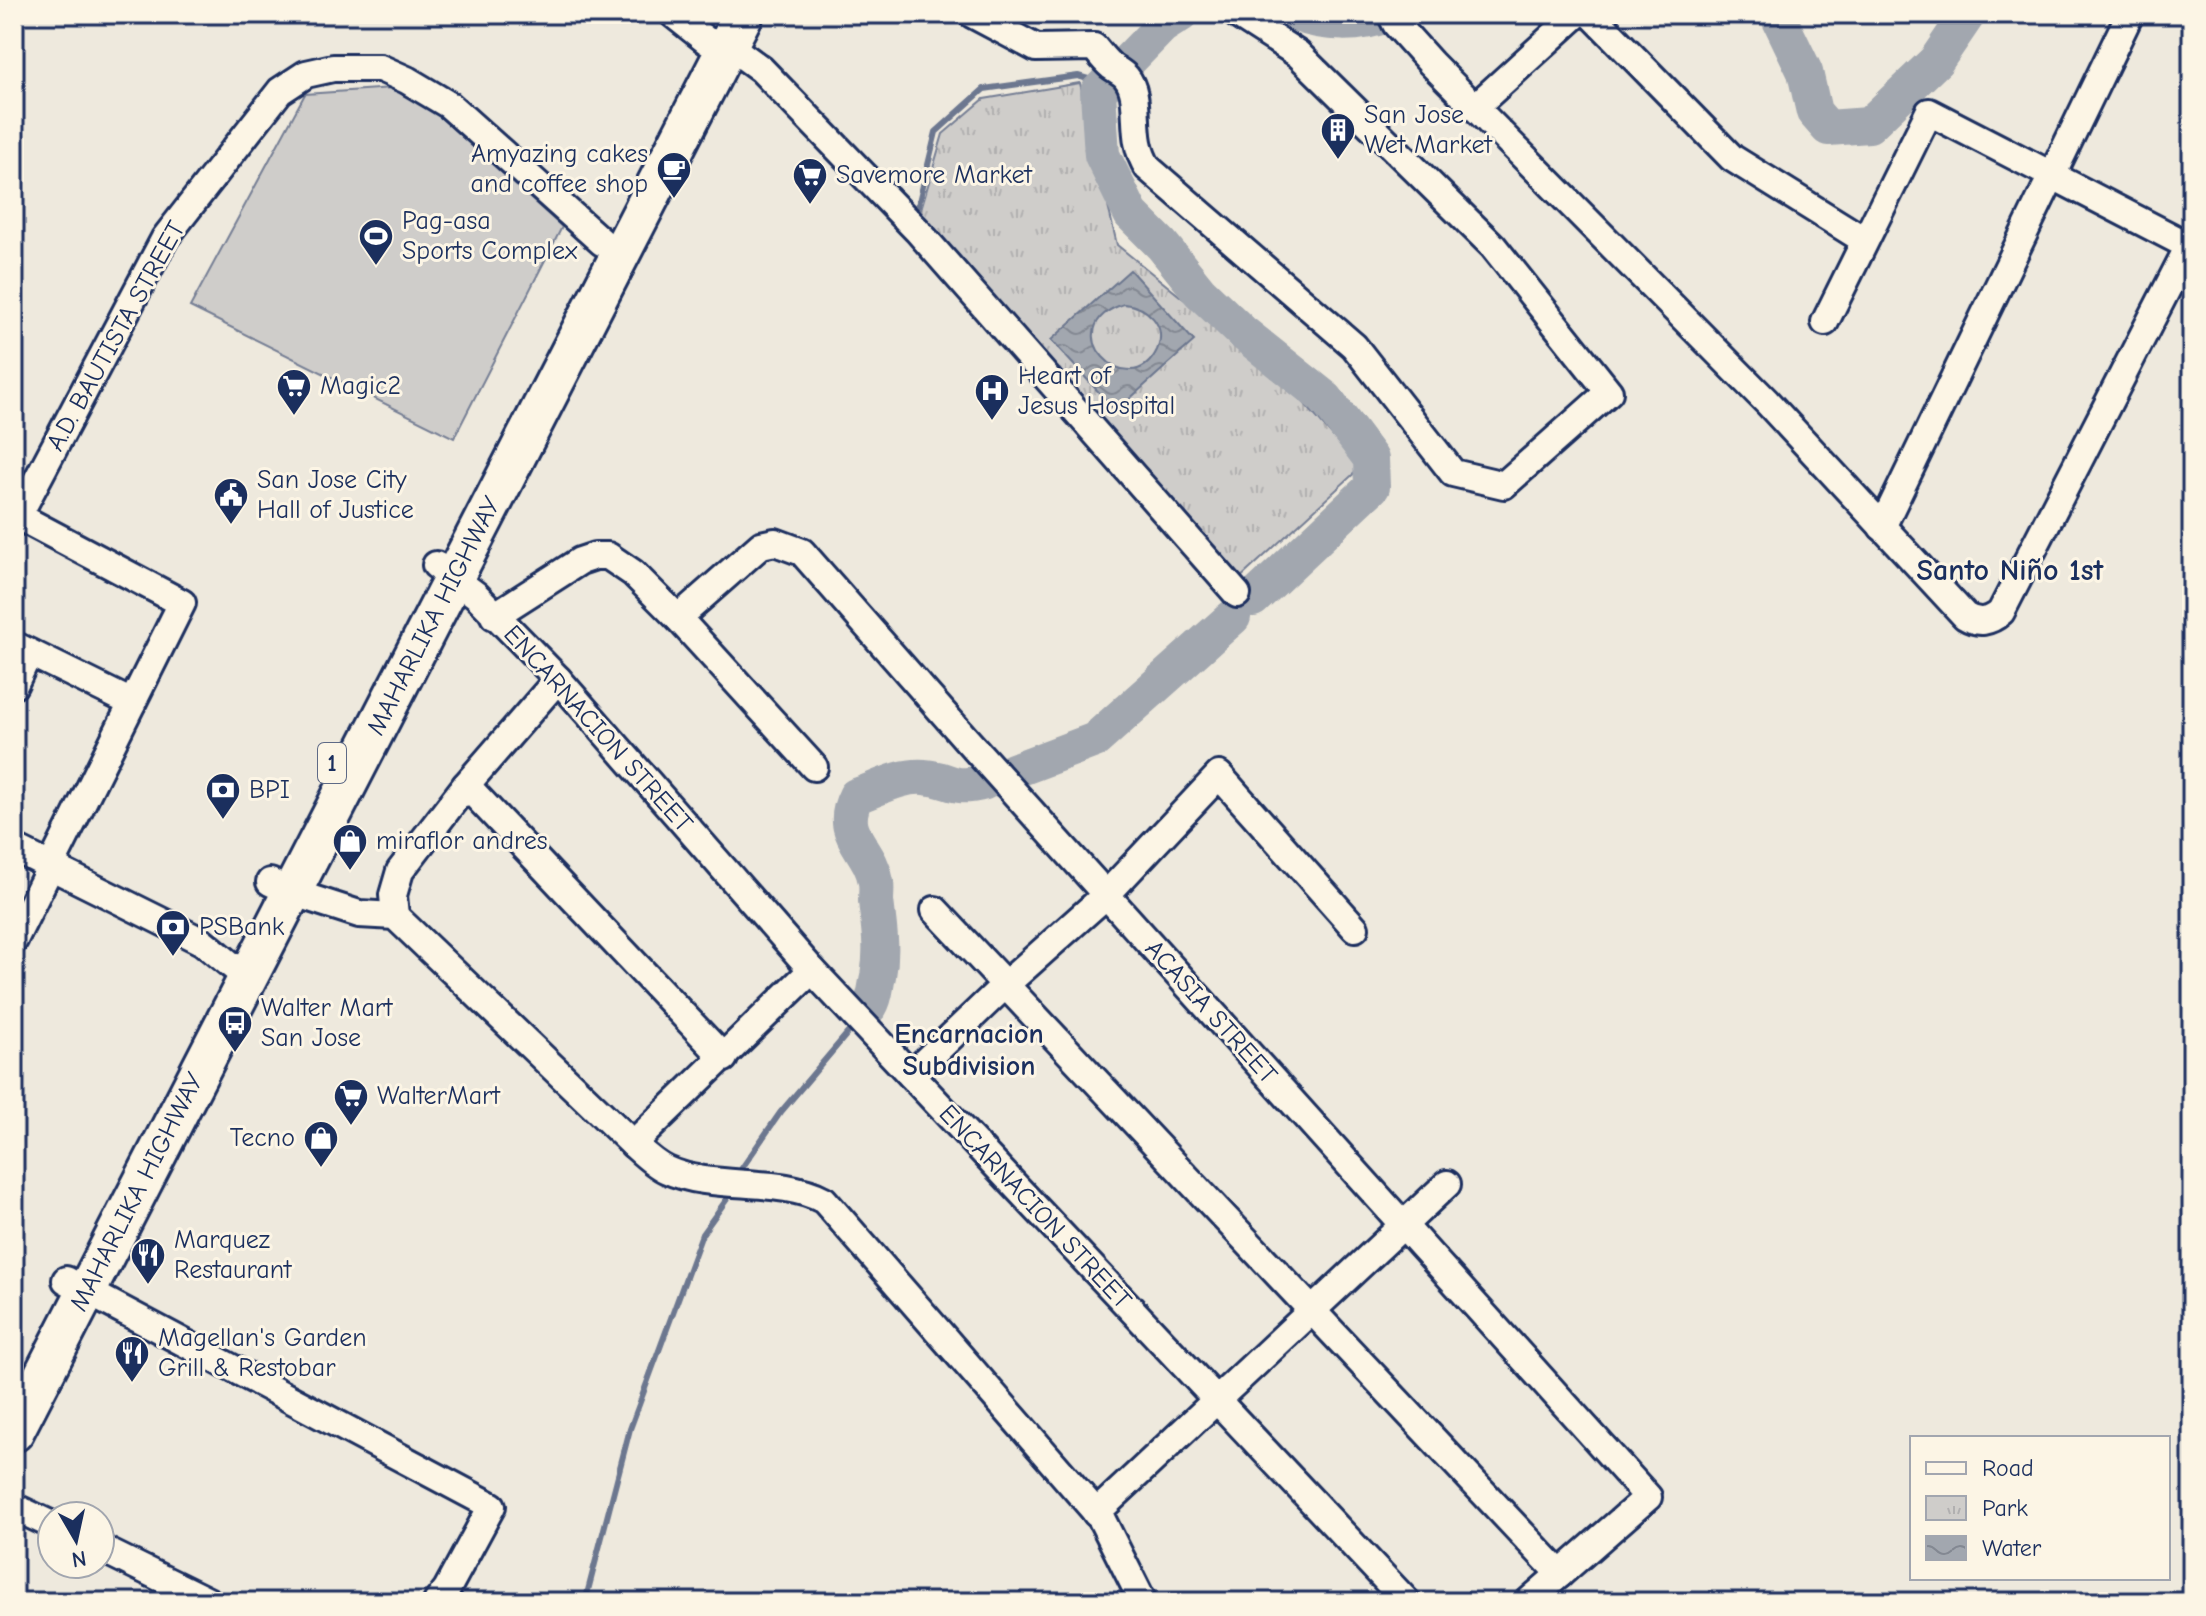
<svg xmlns="http://www.w3.org/2000/svg" width="2206" height="1616" viewBox="0 0 2206 1616" font-family="'Comic Neue',sans-serif">
<style>
.grass{fill:#cfcdca;stroke:#757e94;stroke-width:2}
.park{fill:url(#park-tufts);stroke:#757e94;stroke-width:2}
.water{fill:url(#water-waves);stroke:#6c778f;stroke-width:2;fill-rule:evenodd}
.lines{fill:none;stroke-linecap:round;stroke-linejoin:round}
.stream{stroke:#6c778f;stroke-width:6}
.river{stroke:#a2a7af;stroke-width:36}
.minor-casing{stroke:#1b2f5e;stroke-width:32}
.highway-casing{stroke:#1b2f5e;stroke-width:44}
.minor{stroke:#fcf5e5;stroke-width:26}
.highway{stroke:#fcf5e5;stroke-width:38}
.labels{text-anchor:middle;dominant-baseline:central;stroke-width:6;stroke-linejoin:round;paint-order:stroke}
.shield{fill:#fcf5e5;stroke:#5e6a86;stroke-width:2}
.shield-label{font-size:24px;font-weight:bold;fill:#1b2f5e}
.poi-label{font-size:26px;fill:#1b2f5e;stroke:#fcf5e5;text-anchor:start}
.street-label{font-size:26px;fill:#1b2f5e;stroke:#fcf5e5}
.neighbourhood-label{font-size:28px;font-weight:bold;fill:#1b2f5e;stroke:#fcf5e5}
.quarter-label{font-size:30px;font-weight:bold;fill:#1b2f5e;stroke:#fcf5e5}
</style>
<defs>
<pattern id="park-tufts" width="24" height="20" patternUnits="userSpaceOnUse" patternTransform="scale(2)"><rect width="24" height="20" fill="#cfcdca"/><path d="M3 7l-1-3M5 7V3M7 7l1-3M15 17l-1-3M17 17v-4M19 17l1-3" fill="none" stroke="#b1b0b0"/></pattern>
<pattern id="water-waves" width="16" height="10" patternUnits="userSpaceOnUse" patternTransform="scale(2)"><rect width="16" height="10" fill="#a2a7af"/><path d="M0 5q4-4 8 0t8 0" fill="none" stroke="#838892"/></pattern>
</defs>
<rect width="100%" height="100%" fill="#eee9dd"/>
<filter id="ink" filterUnits="userSpaceOnUse"><feTurbulence type="fractalNoise" baseFrequency=".0125" numOctaves="2"/><feDisplacementMap in="SourceGraphic" scale="16" xChannelSelector="R" yChannelSelector="G"/><feConvolveMatrix kernelMatrix="1 2 1 2 8 2 1 2 1" color-interpolation-filters="sRGB"/></filter>
<g filter="url(#ink)">
<polygon class="grass" points="407,87 562,227 454,438 190,307 305,94"/>
<polygon class="park" points="1080,83 1117,245 1287,383 1360,468 1238,580 919,216 943,134 984,99"/>
<path class="water" d="M1130 270 1194 341 1116 411 1051 340ZM1124 304C1147 306 1168 325 1157 350 1130 407 1051 327 1124 304Z"/>
<g class="lines">
<g class="stream">
<polyline points="916,214 936,132 984,89 1078,76 1105,84"/>
<polyline points="742,1168 780,1113 852,1028"/>
<polyline points="585,1602 630,1429 702,1234 727,1199"/>
</g>
<g class="river">
<polyline points="1181,14 1162,26 1098,92 1102,155 1131,214 1162,245 1200,292 1242,332 1326,399 1371,459 1372,487 1253,599"/>
<path d="M1296 14C1325 25 1360 26 1389 14"/>
<polyline points="1777,14 1805,72 1814,112 1828,128 1869,125 1936,61 1968,14"/>
<polyline points="1013,771 1095,740 1233,617"/>
<path d="M870 1006C876 996 875 988 878 976 883 949 879 928 876 901 876 895 877 888 876 882 870 846 836 836 856 796 878 789 900 775 924 777 953 779 951 791 985 782"/>
</g>
<g class="minor-casing">
<g id="minor">
<polyline points="673,14 707,41 728,45 761,69 917,230 1237,594"/>
<path d="M972 14 1036 48 1094 47C1099 53 1104 60 1111 66 1115 69 1123 73 1126 77 1144 99 1127 136 1148 168L1354 346 1453 473 1504 485 1609 392 1493 246 1298 54 1236 14"/>
<path d="M1391 14 1396 24 1431 63 1767 402 1965 616C1978 624 1990 622 2001 612L2189 246 1929 112 1825 322"/>
<polyline points="1591,14 1732,158 1864,240"/>
<polyline points="1475,107 1577,14"/>
<polyline points="14,514 182,603 14,940"/>
<polyline points="18,516 165,238 280,91 306,74 333,68 380,68 407,80 449,105 602,242"/>
<polyline points="1882,527 2130,14"/>
<polyline points="436,565 476,595 558,679 812,970 1407,1602"/>
<polyline points="494,616 580,561 595,556 608,556 633,573 678,618 814,767"/>
<polyline points="678,618 761,545 775,542 802,552 966,739 1648,1497 1528,1602"/>
<polyline points="14,645 132,703"/>
<polyline points="14,685 29,653"/>
<polyline points="466,785 724,1058"/>
<polyline points="14,848 203,942 247,978"/>
<path d="M270 882 291 892 359 914 395 916 633 1144C643 1153 654 1164 667 1170 713 1191 780 1176 824 1200L1101 1518 1143 1602"/>
<polyline points="935,910 1560,1574"/>
<polyline points="395,916 393,895 400,871 466,785 558,679"/>
<polyline points="911,1075 1005,985 1106,895 1219,775 1355,928"/>
<polyline points="633,1144 812,970"/>
<polyline points="66,1280 492,1506 447,1589 437,1602"/>
<polyline points="14,1507 52,1525"/>
<polyline points="1096,1513 1447,1184"/>
<polyline points="100,1548 210,1602"/>
</g>
</g>
<g class="highway-casing">
<polyline id="highway" points="14,1432 744,14"/>
</g>
<use href="#minor" class="minor"/>
<use href="#highway" class="highway"/>
</g>
</g>
<defs>
<g id="building-pin" transform="scale(1.8)"><path d="M0 17L-7.5 6A9.5 9.5 0 1 1 7.5 6Z" fill="#1b2f5e" stroke="#fcf5e5"/><path d="M-4-6H4V6H1V3H-1V6H-4ZM-2.5-4.3h1.7v1.8h-1.7ZM.8-4.3h1.7v1.8H.8ZM-2.5-1h1.7V.8h-1.7ZM.8-1h1.7V.8H.8Z" fill="#fff"/></g>
<g id="cafe-pin" transform="scale(1.8)"><path d="M0 17L-7.5 6A9.5 9.5 0 1 1 7.5 6Z" fill="#1b2f5e" stroke="#fcf5e5"/><path d="M-5.5-4.5H6V0H3Q3 3.5 0 3.5H-2.5Q-5.5 3.5-5.5 0ZM3-3.2v2h1.7v-2ZM-6 4.5H4V6H-6Z" fill="#fff"/></g>
<g id="supermarket-pin" transform="scale(1.8)"><path d="M0 17L-7.5 6A9.5 9.5 0 1 1 7.5 6Z" fill="#1b2f5e" stroke="#fcf5e5"/><path d="M-6-5.5h2.5l.6 2H6L4.5 2H-2.5L-4.4-4H-6ZM-1.5 3.2a1.3 1.3 0 1 0 .1 0ZM3 3.2a1.3 1.3 0 1 0 .1 0Z" fill="#fff"/></g>
<g id="stadium-pin" transform="scale(1.8)"><path d="M0 17L-7.5 6A9.5 9.5 0 1 1 7.5 6Z" fill="#1b2f5e" stroke="#fcf5e5"/><path d="M0-5a6.5 5 0 1 0 0 10a6.5 5 0 1 0 0-10ZM-3.5-1.8h7v3.6h-7Z" fill="#fff"/></g>
<g id="hospital-pin" transform="scale(1.8)"><path d="M0 17L-7.5 6A9.5 9.5 0 1 1 7.5 6Z" fill="#1b2f5e" stroke="#fcf5e5"/><path d="M-5-5h3v3.5h4V-5h3V5h-3V1.5h-4V5h-3Z" fill="#fff"/></g>
<g id="civic-pin" transform="scale(1.8)"><path d="M0 17L-7.5 6A9.5 9.5 0 1 1 7.5 6Z" fill="#1b2f5e" stroke="#fcf5e5"/><path d="M-.6-6.5H3V-4.5H.6V-3L4-1V1h2V6H-6V1h2V-1L-.6-3ZM-1.2 2.5V6h2.4V2.5Z" fill="#fff"/></g>
<g id="bank-pin" transform="scale(1.8)"><path d="M0 17L-7.5 6A9.5 9.5 0 1 1 7.5 6Z" fill="#1b2f5e" stroke="#fcf5e5"/><path d="M-6-4H6V4H-6ZM0-2.3a2.3 2.3 0 1 0 0 4.6a2.3 2.3 0 1 0 0-4.6Z" fill="#fff"/></g>
<g id="shop-pin" transform="scale(1.8)"><path d="M0 17L-7.5 6A9.5 9.5 0 1 1 7.5 6Z" fill="#1b2f5e" stroke="#fcf5e5"/><path d="M-5-2.5h2.3a2.7 3.5 0 0 1 5.4 0H5L5.5 6h-11ZM-1.5-2.5h3a1.5 2.3 0 0 0-3 0Z" fill="#fff"/></g>
<g id="bus-pin" transform="scale(1.8)"><path d="M0 17L-7.5 6A9.5 9.5 0 1 1 7.5 6Z" fill="#1b2f5e" stroke="#fcf5e5"/><path d="M-5-6H5V4H4V6H2V4H-2V6H-4V4H-5ZM-3.5-4V0h7V-4ZM-3.5 1.2v1.5H-2V1.2ZM2 1.2v1.5H3.5V1.2Z" fill="#fff"/></g>
<g id="restaurant-pin" transform="scale(1.8)"><path d="M0 17L-7.5 6A9.5 9.5 0 1 1 7.5 6Z" fill="#1b2f5e" stroke="#fcf5e5"/><path d="M-5-6h1v4h1v-4h1v4h1v-4h1v5L-1.5 .5V6h-2V.5L-5-1ZM5-6V6H3V1.5H1.5Q1.5-4 5-6Z" fill="#fff"/></g>
</defs>
<g fill-rule="evenodd">
<use href="#building-pin" x="1338" y="130"/>
<use href="#cafe-pin" x="674" y="169"/>
<use href="#supermarket-pin" x="810" y="175"/>
<use href="#stadium-pin" x="376" y="236"/>
<use href="#supermarket-pin" x="294" y="386"/>
<use href="#hospital-pin" x="992" y="391"/>
<use href="#civic-pin" x="231" y="495"/>
<use href="#bank-pin" x="223" y="790"/>
<use href="#shop-pin" x="350" y="841"/>
<use href="#bank-pin" x="173" y="927"/>
<use href="#bus-pin" x="235" y="1023"/>
<use href="#supermarket-pin" x="351" y="1096"/>
<use href="#shop-pin" x="321" y="1138"/>
<use href="#restaurant-pin" x="148" y="1255"/>
<use href="#restaurant-pin" x="132" y="1353"/>
</g>
<g class="labels">
<rect class="shield" x="318" y="743" width="28" height="40" rx="6"/>
<g class="shield-label">
<text x="332" y="763">1</text>
</g>
<g class="poi-label">
<text x="1364" y="115">San Jose<tspan x="1364" dy="30">Wet Market</tspan></text>
<text x="648" y="154" text-anchor="end">Amyazing cakes<tspan x="648" dy="30">and coffee shop</tspan></text>
<text x="836" y="175">Savemore Market</text>
<text x="402" y="221">Pag-asa<tspan x="402" dy="30">Sports Complex</tspan></text>
<text x="1018" y="376">Heart of<tspan x="1018" dy="30">Jesus Hospital</tspan></text>
<text x="320" y="386">Magic2</text>
<text x="257" y="480">San Jose City<tspan x="257" dy="30">Hall of Justice</tspan></text>
<text x="249" y="790">BPI</text>
<text x="376" y="841">miraflor andres</text>
<text x="199" y="927">PSBank</text>
<text x="261" y="1008">Walter Mart<tspan x="261" dy="30">San Jose</tspan></text>
<text x="377" y="1096">WalterMart</text>
<text x="295" y="1138" text-anchor="end">Tecno</text>
<text x="174" y="1240">Marquez<tspan x="174" dy="30">Restaurant</tspan></text>
<text x="158" y="1338">Magellan's Garden<tspan x="158" dy="30">Grill &amp; Restobar</tspan></text>
</g>
<g class="street-label">
<text transform="translate(116 336) rotate(-61)">A.D. BAUTISTA STREET</text>
<text transform="translate(434 616) rotate(-63)">MAHARLIKA HIGHWAY</text>
<text transform="translate(598 729) rotate(48)">ENCARNACION STREET</text>
<text transform="translate(1211 1012) rotate(48)">ACASIA STREET</text>
<text transform="translate(137 1192) rotate(-63)">MAHARLIKA HIGHWAY</text>
<text transform="translate(1035 1207) rotate(47)">ENCARNACION STREET</text>
</g>
<g class="neighbourhood-label">
<text x="969" y="1034">Encarnacion<tspan x="969" dy="32">Subdivision</tspan></text>
</g>
<g class="quarter-label">
<text x="2010" y="570">Santo Niño 1st</text>
</g>
</g>
<rect width="2206" height="1616" fill="none" stroke="#fcf5e5" stroke-width="48"/>
<rect x="24" y="24" width="2158" height="1568" fill="none" stroke="#1b2f5e" stroke-width="3" filter="url(#ink)"/>
<rect x="1910" y="1436" width="260" height="144" fill="#fcf5e5" stroke="#a2a6af" stroke-width="2"/>
<rect x="1926" y="1462" width="40" height="12" fill="#fcf5e5" stroke="#a2a6af" stroke-width="2"/>
<text x="1982" y="1476" font-size="24" fill="#1b2f5e">Road</text>
<rect x="1926" y="1496" width="40" height="24" fill="url(#park-tufts)" stroke="#a2a6af" stroke-width="2"/>
<text x="1982" y="1516" font-size="24" fill="#1b2f5e">Park</text>
<rect x="1926" y="1536" width="40" height="24" fill="url(#water-waves)" stroke="#a2a6af" stroke-width="2"/>
<text x="1982" y="1556" font-size="24" fill="#1b2f5e">Water</text>
<g transform="translate(76 1540) rotate(171)"><circle r="38" fill="#fcf5e5" stroke="#a2a6af" stroke-width="2"/>
<path d="M0-6L14 30L0 20L-14 30Z" fill="#1b2f5e"/>
<text y="-12" font-size="22" font-weight="bold" text-anchor="middle" fill="#1b2f5e">N</text>
</g>
</svg>
